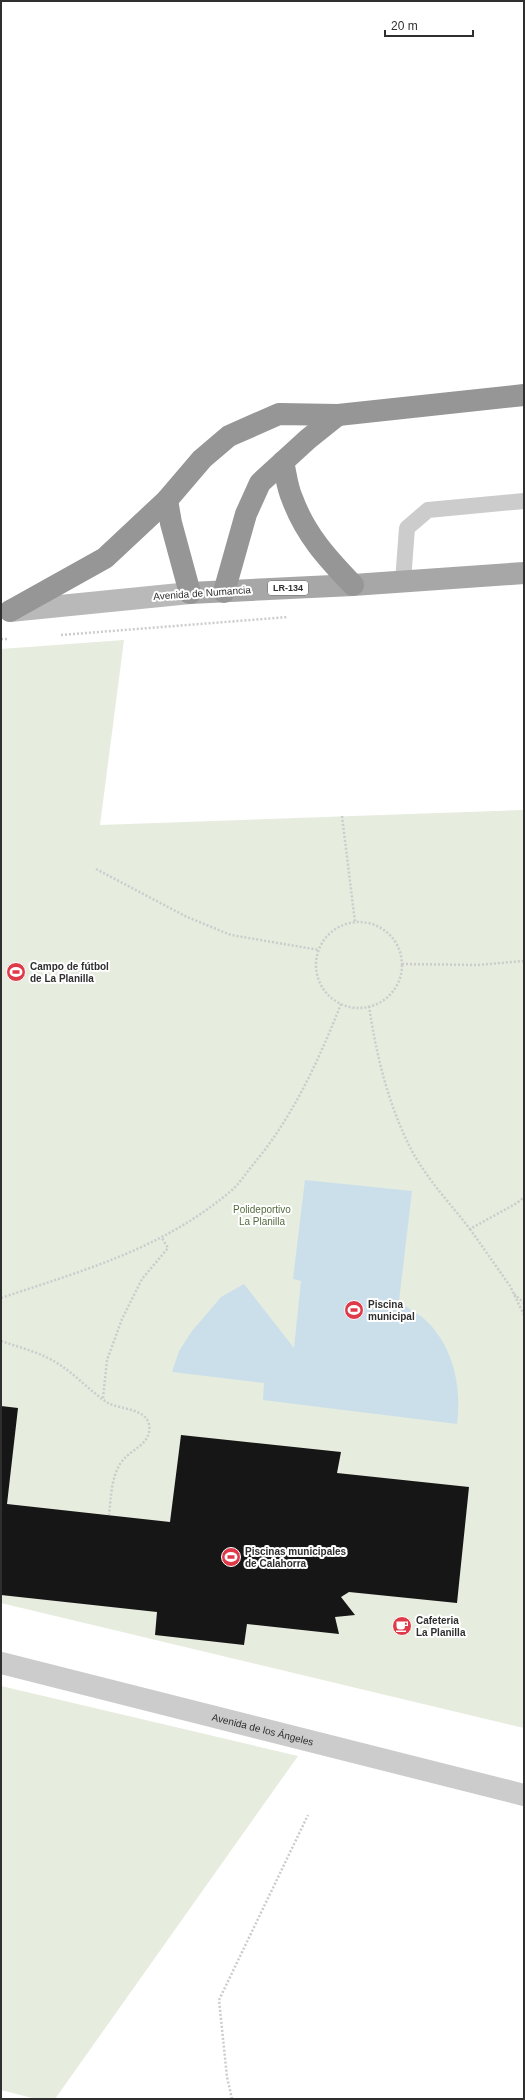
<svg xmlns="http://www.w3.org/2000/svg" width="525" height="2100" viewBox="0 0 525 2100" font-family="Helvetica,sans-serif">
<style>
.green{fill:#e6ecde}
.water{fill:#cbdfeb}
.building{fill:#161616}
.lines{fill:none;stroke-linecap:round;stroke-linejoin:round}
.path{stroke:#ccc;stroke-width:2.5;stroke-dasharray:2 2;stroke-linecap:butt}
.lane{stroke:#ccc;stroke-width:16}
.street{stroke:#ccc;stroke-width:22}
.secondary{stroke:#b9b9b9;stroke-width:22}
.primary{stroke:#a7a7a7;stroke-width:22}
.highway{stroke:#969696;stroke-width:22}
.labels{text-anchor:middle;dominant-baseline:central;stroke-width:4;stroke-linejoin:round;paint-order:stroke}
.shield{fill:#fff;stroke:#6d6d6d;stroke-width:1}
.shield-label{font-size:9px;font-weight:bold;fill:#2f2f2f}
.street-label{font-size:10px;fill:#2f2f2f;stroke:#fff}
.poi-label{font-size:10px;font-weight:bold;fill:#2f2f2f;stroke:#fff;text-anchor:start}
.park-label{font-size:10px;fill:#53693e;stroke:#fff}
</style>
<rect width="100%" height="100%" fill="#fff"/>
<g class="green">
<polygon points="124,640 100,825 524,810 524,1728 1,1603 1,649"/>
<polygon points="1,1686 298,1756 55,2099 36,2099 1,2090"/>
</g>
<path class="water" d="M305 1180 412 1191 399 1301C406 1307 415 1312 422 1317 453 1343 462 1386 457 1424L263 1400 264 1383 172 1372 179 1351 192 1331 221 1297 244 1284 294 1348 301 1281 293 1279Z"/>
<polygon class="building" points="1,1406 18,1408 7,1504 170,1522 181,1435 341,1452 337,1473 469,1487 457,1603 349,1592 341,1597 355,1615 335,1617 339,1634 247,1624 244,1645 155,1635 157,1612 1,1595"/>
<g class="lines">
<g class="path">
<polyline points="61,635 288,617"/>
<polyline points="1,639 8,639"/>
<polyline points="342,816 355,922"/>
<polyline points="96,869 187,917 231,935 319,950"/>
<circle cx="359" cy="965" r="43"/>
<polyline points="402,964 477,965 524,961"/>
<path d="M369 1006C376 1053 387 1100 408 1143 423 1175 449 1202 470 1229L517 1203 524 1197"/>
<polyline points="470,1229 510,1286 524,1315"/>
<polyline points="514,1294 524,1303"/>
<path d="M1 1298C84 1270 163 1249 232 1190 239 1184 245 1175 251 1167 292 1119 318 1062 341 1004"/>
<path d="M1 1341C21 1348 43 1353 60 1365 77 1376 91 1392 108 1403 121 1410 153 1408 149 1432 146 1446 131 1450 123 1460 111 1474 111 1498 109 1515"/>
<polyline points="103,1398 107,1360 122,1319 142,1279 168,1248 162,1238"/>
<polyline points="232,2099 227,2077 219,2000 308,1815"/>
</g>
<polyline class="lane" points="403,581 407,528 428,510 524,501"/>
<path class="street" id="s1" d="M1 1663 524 1795"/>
<polyline class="secondary" points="10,611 190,593"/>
<polyline class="primary" points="190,593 353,585 524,573"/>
<g class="highway">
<path d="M283 462C286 474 287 487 292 498 305 534 327 558 353 585"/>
<polyline points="167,500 171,523 190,593"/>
<polyline points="224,592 246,514 260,483 308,439 338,415"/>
<polyline points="10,611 105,558 167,500 202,459 229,436 279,414 338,415 524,395"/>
</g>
</g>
<defs>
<g id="stadium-disc" transform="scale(1)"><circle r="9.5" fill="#de3a4a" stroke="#fff"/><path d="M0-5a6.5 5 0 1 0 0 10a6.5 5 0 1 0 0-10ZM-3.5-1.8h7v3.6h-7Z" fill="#fff"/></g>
<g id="cafe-disc" transform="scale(1)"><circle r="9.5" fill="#de3a4a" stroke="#fff"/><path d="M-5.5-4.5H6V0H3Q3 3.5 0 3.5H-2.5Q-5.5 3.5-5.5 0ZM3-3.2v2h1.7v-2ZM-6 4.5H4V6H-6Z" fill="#fff"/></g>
</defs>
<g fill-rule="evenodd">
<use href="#stadium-disc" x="16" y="972"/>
<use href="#stadium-disc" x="354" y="1310"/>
<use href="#stadium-disc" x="231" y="1557"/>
<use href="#cafe-disc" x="402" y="1626"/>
</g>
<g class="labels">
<rect class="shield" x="268" y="581" width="40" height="14" rx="3"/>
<g class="shield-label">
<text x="288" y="588">LR-134</text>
</g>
<g class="street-label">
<text transform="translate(202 593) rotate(-4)">Avenida de Numancia</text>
<text stroke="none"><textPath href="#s1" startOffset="270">Avenida de los Ángeles</textPath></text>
</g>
<g class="poi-label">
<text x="30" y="966">Campo de fútbol<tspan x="30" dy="12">de La Planilla</tspan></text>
<text x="368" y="1304">Piscina<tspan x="368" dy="12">municipal</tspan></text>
<text x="245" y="1551">Piscinas municipales<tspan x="245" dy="12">de Calahorra</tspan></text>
<text x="416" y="1620">Cafeteria<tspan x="416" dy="12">La Planilla</tspan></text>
</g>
<g class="park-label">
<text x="262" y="1209">Polideportivo<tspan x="262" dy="12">La Planilla</tspan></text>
</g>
</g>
<rect width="525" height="2100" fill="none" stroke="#2f2f2f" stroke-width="4"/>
<path d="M385 30v6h88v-6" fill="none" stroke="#2f2f2f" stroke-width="2"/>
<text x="391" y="30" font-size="12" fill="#2f2f2f" stroke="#ffffff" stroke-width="3" paint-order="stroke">20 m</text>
</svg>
